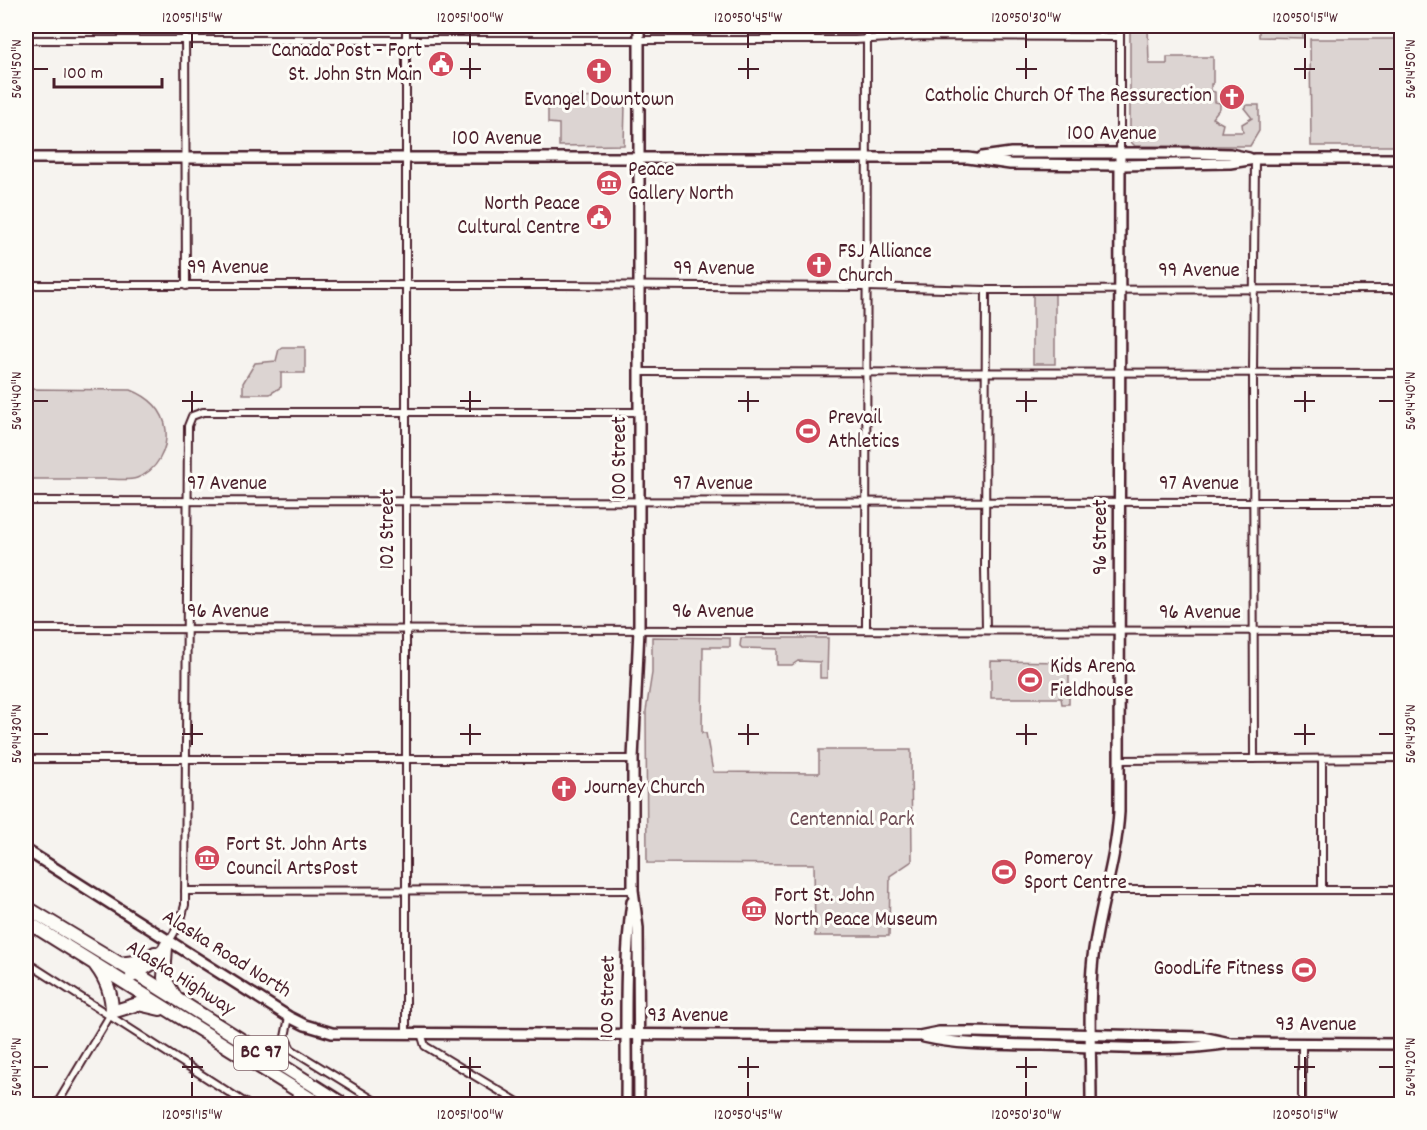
<svg xmlns="http://www.w3.org/2000/svg" width="1427" height="1130" viewBox="0 0 1427 1130" font-family="Dekko,sans-serif">
<style>
.green{fill:#dcd4d2;stroke:#937a7e;stroke-width:1.5}
.lines{fill:none;stroke-linecap:round;stroke-linejoin:round}
.street-casing{stroke:#4a1f2b;stroke-width:10}
.secondary-casing{stroke:#4a1f2b;stroke-width:14}
.highway-casing{stroke:#4a1f2b;stroke-width:16}
.street{stroke:#fdfcf7;stroke-width:6}
.secondary{stroke:#fdfcf7;stroke-width:9}
.highway{stroke:#fdfcf7;stroke-width:12}
.ticks{fill:none;stroke:#4a1f2b;stroke-width:2}
.labels{text-anchor:middle;dominant-baseline:central;stroke-width:6;stroke-linejoin:round;paint-order:stroke}
.shield{fill:#fdfcf7;stroke:#806168;stroke-width:1.5}
.shield-label{font-size:20px;font-weight:bold;fill:#4a1f2b}
.poi-label{font-size:21px;fill:#4a1f2b;stroke:#fdfcf7;text-anchor:start}
.street-label{font-size:21px;fill:#4a1f2b;stroke:#fdfcf7}
.park-label{font-size:21px;fill:#6e4c55;stroke:#fdfcf7}
.neatline{fill:none;stroke:#4a1f2b;stroke-width:2}
.ticks-label{font-size:15px;text-anchor:middle;fill:#4a1f2b}
</style>
<rect width="100%" height="100%" fill="#f6f3ef"/>
<filter id="ink" filterUnits="userSpaceOnUse"><feTurbulence type="fractalNoise" baseFrequency=".0167" numOctaves="2"/><feDisplacementMap in="SourceGraphic" scale="12" xChannelSelector="R" yChannelSelector="G"/><feConvolveMatrix kernelMatrix="1 2 1 2 8 2 1 2 1" color-interpolation-filters="sRGB"/></filter>
<g filter="url(#ink)">
<g class="green">
<polygon points="1259,26 1303,26 1303,38 1259,37"/>
<polygon points="1130,29 1148,29 1149,64 1167,64 1167,57 1213,57 1213,84 1211,84 1211,91 1215,92 1215,102 1220,103 1220,108 1212,118 1223,124 1221,132 1243,132 1242,124 1252,118 1244,108 1247,105 1259,105 1259,131 1250,146 1135,146 1130,141"/>
<polygon points="1310,39 1401,39 1401,146 1311,146"/>
<polygon points="548,97 620,98 620,104 625,105 624,145 559,146 559,124 548,123"/>
<polygon points="1055,294 1055,364 1033,364 1033,294"/>
<polygon points="282,347 305,347 305,373 281,373 281,387 270,394 243,394 243,383 255,363 276,361 279,349"/>
<path d="M26 389 131 390C149 397 164 410 166 430 168 449 157 471 137 478 128 481 115 479 105 479 78 479 52 479 26 479Z"/>
<polygon points="652,637 730,638 730,647 703,647 702,733 706,733 713,772 819,773 819,750 911,750 912,861 890,876 889,936 815,936 814,864 647,863 646,711 652,673"/>
<polygon points="741,638 828,638 827,678 820,678 820,662 798,661 792,665 777,665 777,649 742,648 740,646"/>
<polygon points="991,661 1069,662 1069,704 1062,704 1061,698 991,698"/>
</g>
<g class="lines">
<g class="street-casing">
<g id="street">
<polyline points="185,26 186,286"/>
<polyline points="1120,26 1120,152"/>
<polyline points="26,40 855,40 923,36 1120,37"/>
<polyline points="26,285 559,285 866,287 986,290 1402,289"/>
<polyline points="986,290 985,567 986,629"/>
<polyline points="639,372 1402,373"/>
<polyline points="26,501 1402,502"/>
<polyline points="26,629 1402,631"/>
<polyline points="866,629 867,26"/>
<polyline points="26,759 633,759"/>
<polyline points="1254,759 1253,373 1255,159"/>
<polyline points="1120,760 1402,758"/>
<polyline points="1106,890 1402,890"/>
<polyline points="1322,890 1322,759"/>
<polyline points="185,891 633,890"/>
<polyline points="168,943 180,923 185,905 188,426 192,416 203,412 639,412"/>
<polyline points="26,962 247,1104"/>
<polyline points="289,1017 285,1037 291,1049 380,1104"/>
<polyline points="406,1033 406,26"/>
<polyline points="421,1033 425,1046 521,1104"/>
<polyline points="1302,1044 1302,1104"/>
<polyline points="57,1104 112,1012"/>
</g>
</g>
<g class="secondary-casing">
<g id="secondary">
<polyline points="982,157 1011,153 1192,153 1230,154 1249,158"/>
<polyline points="26,158 968,158 1010,164 1120,165 1230,163 1255,159 1402,159"/>
<polyline points="26,850 289,1017 305,1025 332,1033 919,1036 939,1032 973,1032 1202,1037 1230,1043"/>
<path d="M924 1037C963 1046 1004 1044 1043 1045 1104 1047 1169 1053 1230 1043L1402 1044"/>
<path d="M626 1104C627 1037 623 968 632 902"/>
<polyline points="639,1104 638,928 633,890 633,759 639,629 639,26"/>
<path d="M1091 1104C1091 1056 1088 1006 1093 957 1099 908 1116 862 1119 812L1120 152"/>
</g>
</g>
<g class="highway-casing">
<g id="highway">
<polyline points="26,907 137,974 343,1104"/>
<polyline points="26,921 319,1104"/>
<polyline points="166,946 164,978 176,998"/>
<polyline points="119,964 143,961 155,953"/>
<path d="M96 966C106 979 112 995 112 1012"/>
<polyline points="132,976 153,963 166,947"/>
<polyline points="112,1012 138,1004 160,1009"/>
</g>
</g>
<use href="#street" class="street"/>
<use href="#secondary" class="secondary"/>
<use href="#highway" class="highway"/>
</g>
</g>
<path class="ticks" d="M192 33V48M470 33V48M748 33V48M1026 33V48M1305 33V48M470 58V79M748 58V79M1026 58V79M1305 58V79M33 69H48M460 69H481M738 69H759M1016 69H1037M1294 69H1315M1379 69H1394M192 391V412M470 391V412M748 391V412M1026 391V412M1305 391V412M33 401H48M182 401H203M460 401H481M738 401H759M1016 401H1037M1294 401H1315M1379 401H1394M192 724V745M470 724V745M748 724V745M1026 724V745M1305 724V745M33 734H48M182 734H203M460 734H481M738 734H759M1016 734H1037M1294 734H1315M1379 734H1394M192 1057V1078M470 1057V1078M748 1057V1078M1026 1057V1078M1305 1057V1078M33 1067H48M182 1067H203M460 1067H481M738 1067H759M1016 1067H1037M1294 1067H1315M1379 1067H1394M192 1082V1097M470 1082V1097M748 1082V1097M1026 1082V1097M1305 1082V1097"/>
<defs>
<g id="civic-disc" transform="scale(1.35)"><circle r="9.5" fill="#d1495b" stroke="#fdfcf7"/><path d="M-.6-6.5H3V-4.5H.6V-3L4-1V1h2V6H-6V1h2V-1L-.6-3ZM-1.2 2.5V6h2.4V2.5Z" fill="#fff"/></g>
<g id="church-disc" transform="scale(1.35)"><circle r="9.5" fill="#d1495b" stroke="#fdfcf7"/><path d="M-1.2-6h2.4v3.5h3.3v2.4h-3.3V6h-2.4V-.1h-3.3v-2.4h3.3Z" fill="#fff"/></g>
<g id="museum-disc" transform="scale(1.35)"><circle r="9.5" fill="#d1495b" stroke="#fdfcf7"/><path d="M0-6L6-3V-2H-6V-3ZM-5-1h2V3h-2ZM-1-1h2V3h-2ZM3-1h2V3H3ZM-6 4H6V6H-6Z" fill="#fff"/></g>
<g id="stadium-disc" transform="scale(1.35)"><circle r="9.5" fill="#d1495b" stroke="#fdfcf7"/><path d="M0-5a6.5 5 0 1 0 0 10a6.5 5 0 1 0 0-10ZM-3.5-1.8h7v3.6h-7Z" fill="#fff"/></g>
</defs>
<g fill-rule="evenodd">
<use href="#civic-disc" x="441" y="64"/>
<use href="#church-disc" x="599" y="71"/>
<use href="#church-disc" x="1232" y="97"/>
<use href="#museum-disc" x="609" y="183"/>
<use href="#civic-disc" x="599" y="217"/>
<use href="#church-disc" x="819" y="265"/>
<use href="#stadium-disc" x="808" y="431"/>
<use href="#stadium-disc" x="1030" y="680"/>
<use href="#church-disc" x="564" y="789"/>
<use href="#museum-disc" x="207" y="858"/>
<use href="#stadium-disc" x="1004" y="872"/>
<use href="#museum-disc" x="754" y="909"/>
<use href="#stadium-disc" x="1304" y="970"/>
</g>
<g class="labels">
<rect class="shield" x="234" y="1036" width="54" height="34" rx="4.5"/>
<g class="shield-label">
<text x="261" y="1053">BC 97</text>
</g>
<g class="poi-label">
<text x="422" y="52" text-anchor="end">Canada Post - Fort<tspan x="422" dy="24">St. John Stn Main</tspan></text>
<text x="1212" y="97" text-anchor="end">Catholic Church Of The Ressurection</text>
<text x="599" y="101" text-anchor="middle">Evangel Downtown</text>
<text x="628" y="171">Peace<tspan x="628" dy="24">Gallery North</tspan></text>
<text x="580" y="205" text-anchor="end">North Peace<tspan x="580" dy="24">Cultural Centre</tspan></text>
<text x="838" y="253">FSJ Alliance<tspan x="838" dy="24">Church</tspan></text>
<text x="828" y="419">Prevail<tspan x="828" dy="24">Athletics</tspan></text>
<text x="1050" y="668">Kids Arena<tspan x="1050" dy="24">Fieldhouse</tspan></text>
<text x="584" y="789">Journey Church</text>
<text x="226" y="846">Fort St. John Arts<tspan x="226" dy="24">Council ArtsPost</tspan></text>
<text x="1024" y="860">Pomeroy<tspan x="1024" dy="24">Sport Centre</tspan></text>
<text x="774" y="897">Fort St. John<tspan x="774" dy="24">North Peace Museum</tspan></text>
<text x="1284" y="970" text-anchor="end">GoodLife Fitness</text>
</g>
<g class="street-label">
<text x="1112" y="135">100 Avenue</text>
<text x="497" y="140">100 Avenue</text>
<text x="228" y="269">99 Avenue</text>
<text x="714" y="270">99 Avenue</text>
<text x="1199" y="272">99 Avenue</text>
<text transform="translate(621 458) rotate(-90)">100 Street</text>
<text x="227" y="485">97 Avenue</text>
<text x="713" y="485">97 Avenue</text>
<text x="1199" y="485">97 Avenue</text>
<text transform="translate(389 529) rotate(-90)">102 Street</text>
<text transform="translate(1102 537) rotate(-90)">96 Street</text>
<text x="228" y="613">96 Avenue</text>
<text x="713" y="613">96 Avenue</text>
<text x="1200" y="614">96 Avenue</text>
<text transform="translate(226 955) rotate(32)">Alaska Road North</text>
<text transform="translate(180 979) rotate(32)">Alaska Highway</text>
<text transform="translate(609 997) rotate(-89)">100 Street</text>
<text x="688" y="1017">93 Avenue</text>
<text x="1316" y="1026">93 Avenue</text>
</g>
<g class="park-label">
<text x="852" y="821">Centennial Park</text>
</g>
</g>
<rect width="1427" height="1130" fill="none" stroke="#fdfcf7" stroke-width="66"/>
<path d="M54 78v9h108v-9" fill="none" stroke="#4a1f2b" stroke-width="3"/>
<text x="63" y="78" font-size="18" fill="#4a1f2b" stroke="#fdfcf7" stroke-width="4.5" paint-order="stroke">100 m</text>
<rect x="33" y="33" width="1361" height="1064" class="neatline"/>
<g class="ticks-label">
<text x="192" y="22">120°51'15"W</text>
<text x="470" y="22">120°51'00"W</text>
<text x="748" y="22">120°50'45"W</text>
<text x="1026" y="22">120°50'30"W</text>
<text x="1305" y="22">120°50'15"W</text>
<text transform="translate(16 69) rotate(-90)" y="5">56°14'50"N</text>
<text transform="translate(1410 69) rotate(-90)" y="5">56°14'50"N</text>
<text transform="translate(16 401) rotate(-90)" y="5">56°14'40"N</text>
<text transform="translate(1410 401) rotate(-90)" y="5">56°14'40"N</text>
<text transform="translate(16 734) rotate(-90)" y="5">56°14'30"N</text>
<text transform="translate(1410 734) rotate(-90)" y="5">56°14'30"N</text>
<text transform="translate(16 1067) rotate(-90)" y="5">56°14'20"N</text>
<text transform="translate(1410 1067) rotate(-90)" y="5">56°14'20"N</text>
<text x="192" y="1119">120°51'15"W</text>
<text x="470" y="1119">120°51'00"W</text>
<text x="748" y="1119">120°50'45"W</text>
<text x="1026" y="1119">120°50'30"W</text>
<text x="1305" y="1119">120°50'15"W</text>
</g>
</svg>
